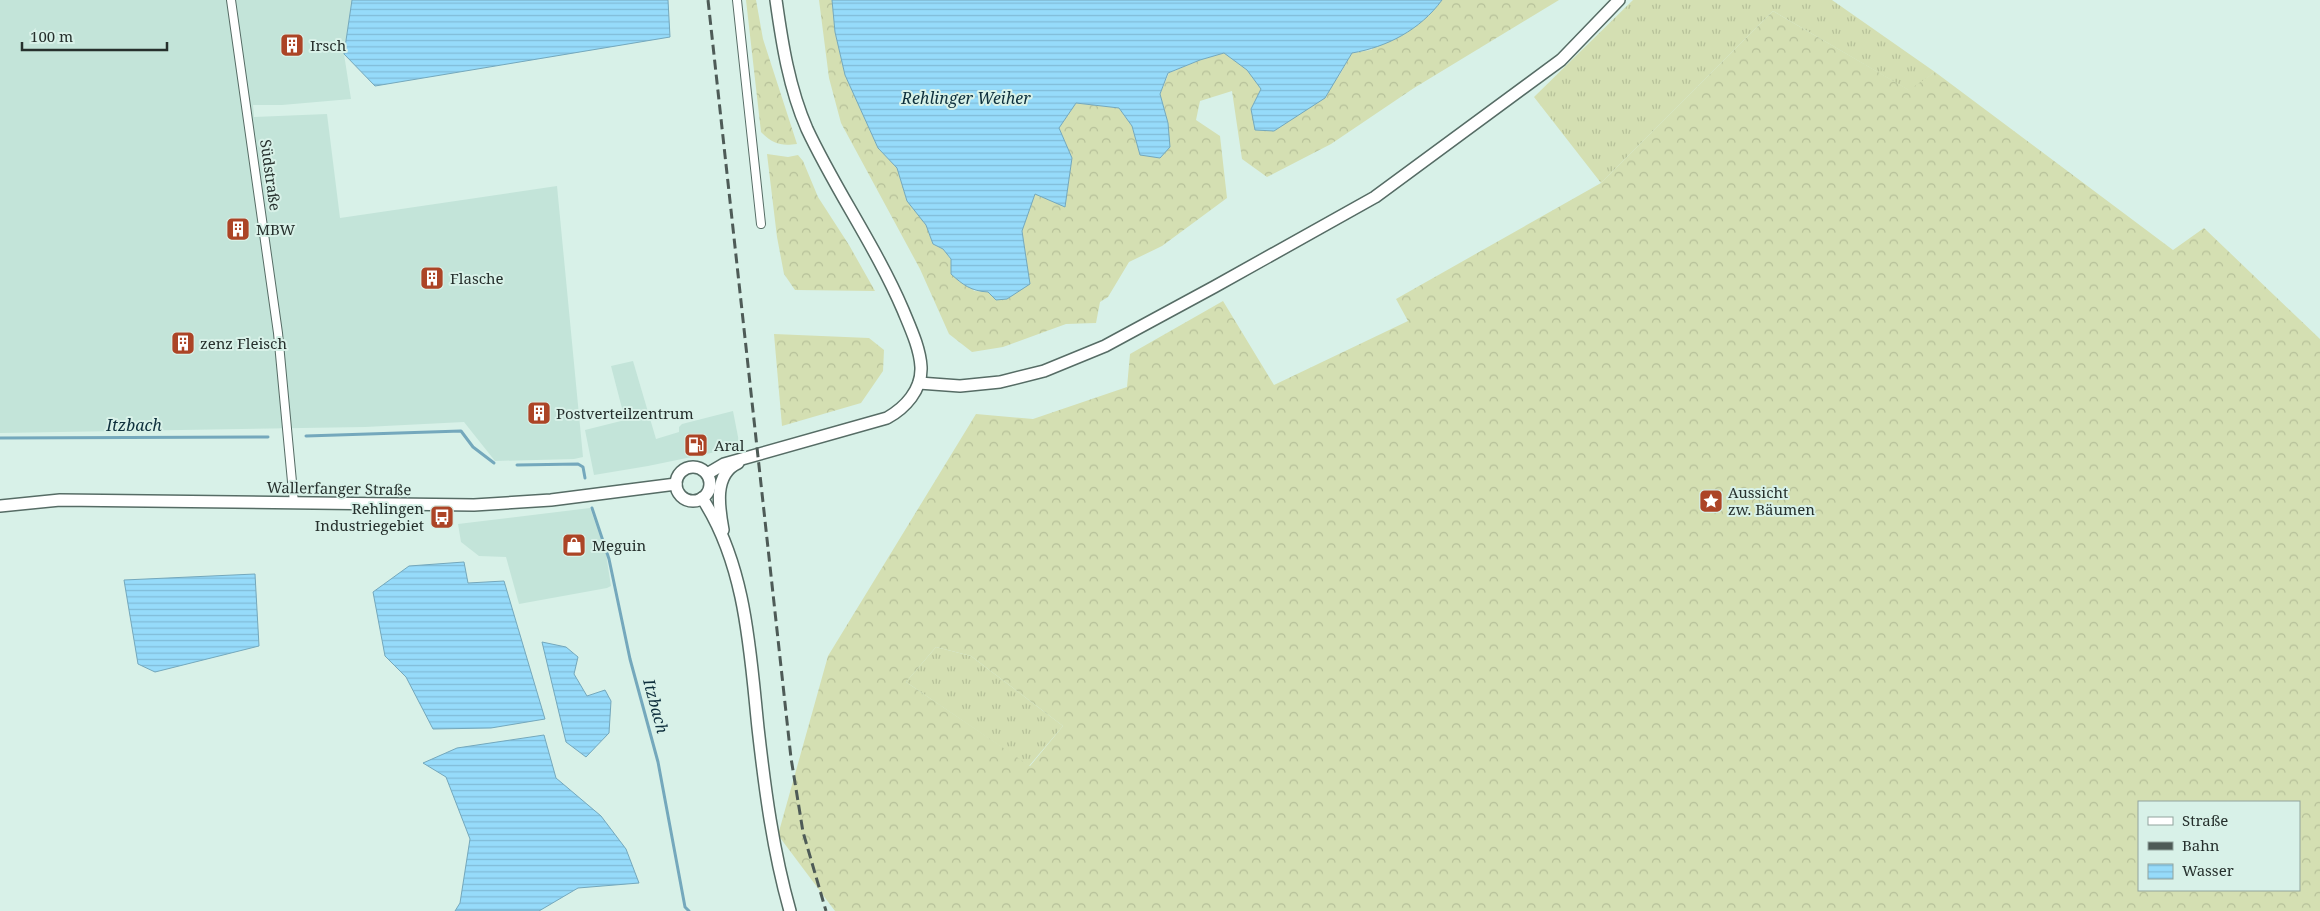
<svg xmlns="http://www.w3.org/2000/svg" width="2320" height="911" viewBox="0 0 2320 911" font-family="'Noto Serif',serif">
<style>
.built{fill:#c3e4d9}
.grass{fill:url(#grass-tufts)}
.forest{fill:url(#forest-crowns);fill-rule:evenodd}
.water{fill:url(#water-rules);stroke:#74a8bc}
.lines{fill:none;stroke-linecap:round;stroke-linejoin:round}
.stream{stroke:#74a8bc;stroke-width:3}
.minor-casing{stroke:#566c65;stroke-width:10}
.secondary-casing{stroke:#566c65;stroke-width:14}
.minor{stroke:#fff;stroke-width:8}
.secondary{stroke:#fff;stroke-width:11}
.rail{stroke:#4e5b57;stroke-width:3;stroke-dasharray:10 5;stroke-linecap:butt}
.labels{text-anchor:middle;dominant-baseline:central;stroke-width:4;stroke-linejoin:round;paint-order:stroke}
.poi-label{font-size:15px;fill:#26302d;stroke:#d8f1e8;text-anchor:start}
.street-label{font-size:15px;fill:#26302d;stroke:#d8f1e8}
.water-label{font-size:16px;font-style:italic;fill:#0e2f3c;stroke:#d8f1e8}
</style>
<defs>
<pattern id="grass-tufts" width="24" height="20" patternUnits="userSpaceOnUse" patternTransform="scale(1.25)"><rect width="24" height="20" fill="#d4dfb2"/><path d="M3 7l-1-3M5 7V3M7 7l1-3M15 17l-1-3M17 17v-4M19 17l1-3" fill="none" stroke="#b6c099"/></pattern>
<pattern id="forest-crowns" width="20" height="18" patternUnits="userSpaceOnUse" patternTransform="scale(1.25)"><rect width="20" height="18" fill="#d4dfb2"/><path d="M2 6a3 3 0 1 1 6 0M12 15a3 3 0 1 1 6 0" fill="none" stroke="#b6c099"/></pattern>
<pattern id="water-rules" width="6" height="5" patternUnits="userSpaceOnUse" patternTransform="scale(1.25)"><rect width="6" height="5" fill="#96dbfa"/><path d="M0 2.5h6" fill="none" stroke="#81bcd7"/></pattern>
</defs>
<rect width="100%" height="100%" fill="#d8f1e8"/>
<g class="built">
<polygon points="0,0 352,0 344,54 351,99 282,105 253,105 254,117 327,114 340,218 557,186 583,457 574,459 495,461 464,422 365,427 0,433"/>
<polygon points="633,361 656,439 679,432 679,427 682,424 733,411 740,447 648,466 594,475 585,430 625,420 611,366"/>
<polygon points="590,508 606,554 611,586 607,588 519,604 506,557 479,556 461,542 458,524"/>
</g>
<g class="grass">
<polygon points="1633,0 1832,0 1935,72 1910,91 1773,11 1601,183 1534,97"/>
<polygon points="936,647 971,656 1063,726 1029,766 906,682"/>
</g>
<g class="forest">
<path d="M746 0H756L763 39 797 144C780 146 773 144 761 132Z"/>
<path d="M819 0H832L835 32 845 75 878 148 897 168 907 201 926 225 933 244 943 249 974 291C992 292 1014 293 1029 284L1022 231 1035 193 1065 207 1072 158 1059 128 1076 103 1119 108 1132 126 1140 155 1168 123 1160 94 1169 73 1200 60 1224 53 1247 70 1261 89 1251 109 1273 131 1296 115 1339 76 1352 53 1371 50 1442 0H1559L1414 88 1331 144 1267 177 1242 159 1232 91 1200 101 1196 120 1220 136 1227 198 1162 246 1129 262 1108 297 1100 302 1096 323 1066 324 1003 347 972 352 949 334 920 269 841 123 829 78Z"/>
<path d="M1773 11 1909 90 1935 72 2173 250 2204 228 2320 339V911H835L778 835 828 656 976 414 1033 419 1127 387 1130 354 1223 301 1274 385 1408 321 1396 299 1601 183ZM936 647 971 656 1063 726 1030 766 906 682ZM2139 802H2299V890H2139Z"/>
<polygon points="767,154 788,157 798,155 803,161 818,197 849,245 875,291 795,290 784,274 777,237"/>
<polygon points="774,334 869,338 884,350 883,371 861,403 782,426"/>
</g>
<g class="water">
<polygon points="352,0 668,0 670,37 375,86 344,54"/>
<path d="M832 0H1442C1420 30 1387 47 1352 53L1325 98 1274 131 1255 130 1251 109 1261 89 1247 70 1224 53 1200 60 1168 73 1160 94 1168 123 1170 147 1160 158 1140 155 1132 126 1119 108 1076 103 1059 128 1072 158 1065 207 1035 194 1022 231 1030 284 1007 299 996 300 988 292C971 291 963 285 951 274V259L943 249 933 244 926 225 907 201 897 168 878 148 845 75 835 32Z"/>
<polygon points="464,562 468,583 504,581 545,719 491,728 433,729 406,677 385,656 373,592 409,566"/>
<polygon points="255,574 259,646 155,672 138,664 124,580"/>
<polygon points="542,642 566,647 578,657 574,674 587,696 605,690 611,701 609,733 586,757 566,742"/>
<polygon points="544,735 556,778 601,816 626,849 639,883 578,888 539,911 455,911 460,903 470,839 446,777 423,763 457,748"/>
</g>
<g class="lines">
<g class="stream">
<polyline points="306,436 461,431 473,447 494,463"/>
<polyline points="0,438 268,437"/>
<polyline points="517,465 578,464 583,467 585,478"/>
<polyline points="592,508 609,559 630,659 658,762 685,907 689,911"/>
</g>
<g class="minor-casing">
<g id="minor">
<polyline points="231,0 278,333 294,503"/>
<polyline points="737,0 761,224"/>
</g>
</g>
<g class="secondary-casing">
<g id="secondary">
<polyline points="919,383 960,386 1000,382 1044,371 1105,346 1214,287 1375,197 1561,60 1619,0"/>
<circle cx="693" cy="484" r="17"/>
<path d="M707 474 724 464 887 418C905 408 922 390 921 367 920 348 910 327 903 310 876 247 836 191 807 129 789 88 782 43 776 0"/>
<path d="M702 498C746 565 750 651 758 728 765 790 773 851 790 911"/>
<polyline points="0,506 60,500 474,505 551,500 676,484"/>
<path d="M723 530C719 508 713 474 738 463"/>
</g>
</g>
<use href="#minor" class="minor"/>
<use href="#secondary" class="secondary"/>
<polyline class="rail" points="708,0 791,758 803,832 826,911"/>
</g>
<defs>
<g id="building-square" transform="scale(1.25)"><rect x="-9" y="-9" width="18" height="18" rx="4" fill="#ac4426" stroke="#d8f1e8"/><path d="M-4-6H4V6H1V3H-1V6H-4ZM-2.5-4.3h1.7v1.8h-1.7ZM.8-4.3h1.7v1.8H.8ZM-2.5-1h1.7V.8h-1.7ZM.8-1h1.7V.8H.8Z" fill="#fff"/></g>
<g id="fuel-square" transform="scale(1.25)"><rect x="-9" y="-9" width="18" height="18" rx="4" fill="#ac4426" stroke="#d8f1e8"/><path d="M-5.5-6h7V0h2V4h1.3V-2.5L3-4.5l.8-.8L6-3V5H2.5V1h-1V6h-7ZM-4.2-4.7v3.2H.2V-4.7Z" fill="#fff"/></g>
<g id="sight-square" transform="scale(1.25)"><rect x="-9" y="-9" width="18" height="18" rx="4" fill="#ac4426" stroke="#d8f1e8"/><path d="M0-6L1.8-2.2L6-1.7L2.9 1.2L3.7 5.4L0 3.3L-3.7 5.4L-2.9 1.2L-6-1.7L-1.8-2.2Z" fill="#fff"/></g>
<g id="bus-square" transform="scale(1.25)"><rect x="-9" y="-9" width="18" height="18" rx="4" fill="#ac4426" stroke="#d8f1e8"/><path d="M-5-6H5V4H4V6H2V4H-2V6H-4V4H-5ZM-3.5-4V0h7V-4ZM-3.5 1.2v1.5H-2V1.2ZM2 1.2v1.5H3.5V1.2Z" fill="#fff"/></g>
<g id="shop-square" transform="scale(1.25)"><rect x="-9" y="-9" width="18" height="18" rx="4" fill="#ac4426" stroke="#d8f1e8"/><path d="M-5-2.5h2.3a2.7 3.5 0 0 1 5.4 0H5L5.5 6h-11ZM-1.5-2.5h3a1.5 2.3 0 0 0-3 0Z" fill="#fff"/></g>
</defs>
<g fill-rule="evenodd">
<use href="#building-square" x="292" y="45"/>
<use href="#building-square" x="238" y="229"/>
<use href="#building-square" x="432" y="278"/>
<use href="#building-square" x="183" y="343"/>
<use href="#building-square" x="539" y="413"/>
<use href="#fuel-square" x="696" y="445"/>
<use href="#sight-square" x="1711" y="501"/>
<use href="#bus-square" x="442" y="517"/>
<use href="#shop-square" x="574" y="545"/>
</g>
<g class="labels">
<g class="poi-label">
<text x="310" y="45">Irsch</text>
<text x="256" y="229">MBW</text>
<text x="450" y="278">Flasche</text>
<text x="200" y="343">zenz Fleisch</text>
<text x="556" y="413">Postverteilzentrum</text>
<text x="714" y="445">Aral</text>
<text x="1728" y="492">Aussicht<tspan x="1728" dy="17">zw. Bäumen</tspan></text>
<text x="424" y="508" text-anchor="end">Rehlingen<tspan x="424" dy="17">Industriegebiet</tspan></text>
<text x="592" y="545">Meguin</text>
</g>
<g class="street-label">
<text transform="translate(271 175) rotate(82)">Südstraße</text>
<text transform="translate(339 488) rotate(1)">Wallerfanger Straße</text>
</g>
<g class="water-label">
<text x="966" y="98">Rehlinger Weiher</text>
<text x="134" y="425">Itzbach</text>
<text transform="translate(656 706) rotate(75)">Itzbach</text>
</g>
</g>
<rect x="2138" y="801" width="162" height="90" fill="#d8f1e8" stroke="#91a49d"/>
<rect x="2148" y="817" width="25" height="8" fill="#ffffff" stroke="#91a49d"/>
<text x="2182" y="826" font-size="15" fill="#26302d">Straße</text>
<rect x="2148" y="842" width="25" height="8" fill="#4e5b57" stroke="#91a49d"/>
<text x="2182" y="851" font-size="15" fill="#26302d">Bahn</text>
<rect x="2148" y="864" width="25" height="15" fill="url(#water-rules)" stroke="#91a49d"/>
<text x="2182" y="876" font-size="15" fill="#26302d">Wasser</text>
<path d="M22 42v8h145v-8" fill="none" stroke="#26302d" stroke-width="2.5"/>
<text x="30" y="42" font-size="15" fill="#26302d" stroke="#d8f1e8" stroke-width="4" paint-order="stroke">100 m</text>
</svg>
